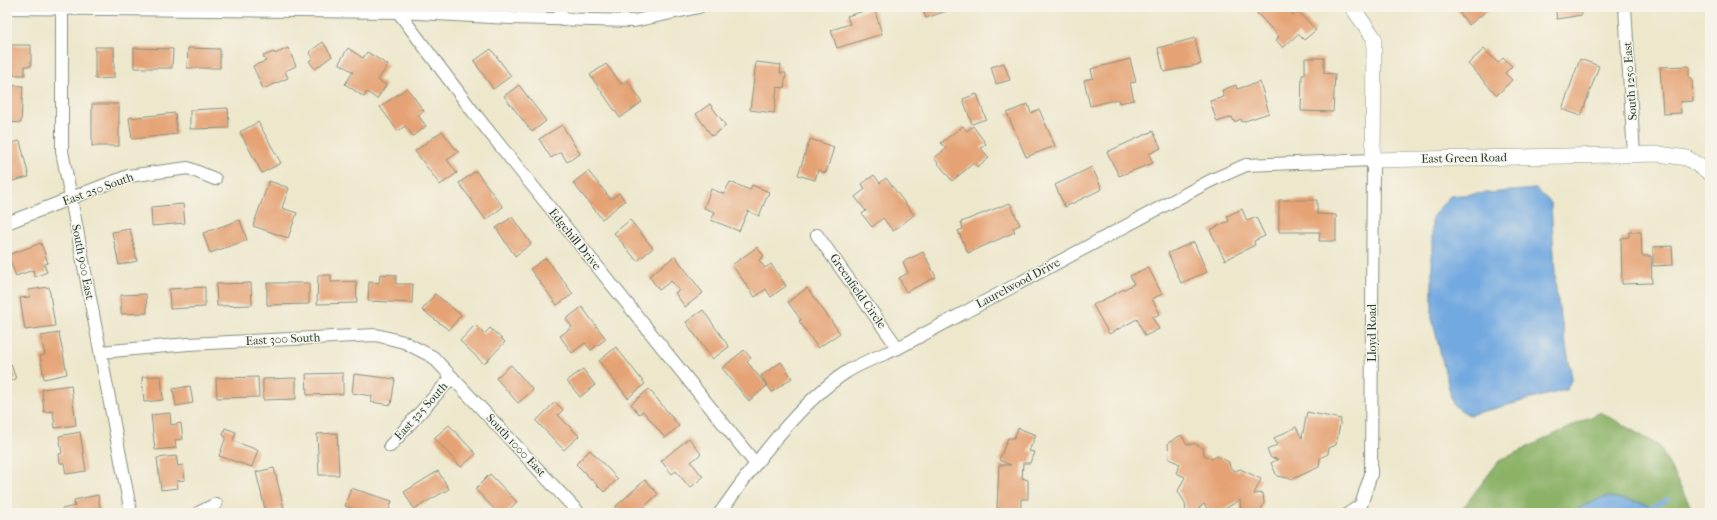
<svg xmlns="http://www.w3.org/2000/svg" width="1717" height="520" viewBox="0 0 1717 520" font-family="'IM FELL French Canon',serif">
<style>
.forest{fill:#8cb268;stroke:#56784e}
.water{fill:#72a9e0;stroke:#48738a}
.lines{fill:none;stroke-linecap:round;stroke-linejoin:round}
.stream{stroke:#72a9e0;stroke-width:4}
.building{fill:#e5a375}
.minor-casing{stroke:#869280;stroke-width:14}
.tertiary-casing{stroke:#869280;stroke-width:16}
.minor{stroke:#fff;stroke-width:12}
.tertiary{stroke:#fff;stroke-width:15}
.labels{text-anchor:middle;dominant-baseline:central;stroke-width:3;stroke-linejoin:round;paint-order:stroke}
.street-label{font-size:12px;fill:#1f3d34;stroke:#f7f3e8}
</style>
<rect width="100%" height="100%" fill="#f7f3e8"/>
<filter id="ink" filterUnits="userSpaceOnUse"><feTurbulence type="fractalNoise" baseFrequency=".025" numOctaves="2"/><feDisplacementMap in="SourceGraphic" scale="8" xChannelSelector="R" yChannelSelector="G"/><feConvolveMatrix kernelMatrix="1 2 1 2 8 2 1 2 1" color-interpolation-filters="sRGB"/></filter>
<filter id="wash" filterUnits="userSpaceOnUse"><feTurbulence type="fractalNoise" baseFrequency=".012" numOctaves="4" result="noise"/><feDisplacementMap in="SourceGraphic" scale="16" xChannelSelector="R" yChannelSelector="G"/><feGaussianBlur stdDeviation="0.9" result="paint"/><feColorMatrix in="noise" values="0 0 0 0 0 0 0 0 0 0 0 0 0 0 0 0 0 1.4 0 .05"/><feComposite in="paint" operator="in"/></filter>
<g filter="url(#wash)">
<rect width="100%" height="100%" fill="#ede7cc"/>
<polygon class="forest" points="1601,412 1659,446 1694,513 1459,513 1499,461"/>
<g class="water">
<polygon points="1536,189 1551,203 1556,290 1572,378 1566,390 1469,415 1453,405 1432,318 1432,217 1450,196"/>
<polygon points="1610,497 1642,503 1663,513 1569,513 1598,499"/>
</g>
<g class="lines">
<polyline class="stream" points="1641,513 1668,499"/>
</g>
<g id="blocks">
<g class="building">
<polygon points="922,7 958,7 926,18"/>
<polygon points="1264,7 1285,7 1293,15 1297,10 1316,30 1304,40 1298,34 1283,48 1276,40 1279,37 1257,13"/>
<polygon points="1455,7 1487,7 1489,9 1469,25"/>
<polygon points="1555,7 1581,7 1582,15 1557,19"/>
<polygon points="874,8 882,34 837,48 831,30 850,24 847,16"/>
<polygon points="1195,38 1201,64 1164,72 1158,48"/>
<polygon points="323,42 332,56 315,69 309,61 313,58 309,52"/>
<polygon points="7,45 31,45 31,66 25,66 25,75 7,75"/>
<polygon points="95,47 114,47 114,78 95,79"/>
<polygon points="134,48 173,49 172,68 134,68"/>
<polygon points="188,48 220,49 220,68 187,68"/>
<polygon points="288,48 296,66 285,71 288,78 263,89 253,66 266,61 263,56 274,52 275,54"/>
<polygon points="348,48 363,58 367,52 388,65 378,80 386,85 377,99 367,92 364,97 345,84 353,72 339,63"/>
<polygon points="491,49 511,76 493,89 474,61"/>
<polygon points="1484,49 1498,63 1503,58 1512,66 1505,73 1512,80 1497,95 1468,64"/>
<polygon points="1305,58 1324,58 1324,73 1335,74 1333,112 1301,111 1302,75 1305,75"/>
<polygon points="1130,59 1136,82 1130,83 1134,100 1119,103 1118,99 1090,106 1084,80 1093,78 1091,69"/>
<polygon points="1580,59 1599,66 1581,116 1562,109"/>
<polygon points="756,62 781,65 780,73 786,73 784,88 777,87 774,113 750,110"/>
<polygon points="1004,63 1010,80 996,84 991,67"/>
<polygon points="606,64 621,84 627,80 642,102 620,118 590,75"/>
<polygon points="1689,66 1689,78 1692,78 1693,101 1680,102 1681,113 1663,114 1660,67"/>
<polygon points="1260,82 1269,113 1242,122 1241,119 1234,122 1232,117 1217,122 1210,101 1224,97 1222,90 1236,85 1237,89"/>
<polygon points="7,85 23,86 21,123 9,122 9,129 7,129"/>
<polygon points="519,85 546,121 532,132 504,96"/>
<polygon points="407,88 424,111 418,115 426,126 413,136 405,126 398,131 380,107"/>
<polygon points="977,94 986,119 972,124 963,99"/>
<rect x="92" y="104" width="27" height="42"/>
<polygon points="710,104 726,126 712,136 696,114"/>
<polygon points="1028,104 1031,113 1039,109 1055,146 1026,157 1007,113"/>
<polygon points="228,108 229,128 190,129 190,110"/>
<polygon points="175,113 177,134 132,139 129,118"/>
<polygon points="258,122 281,163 262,173 240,132"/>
<polygon points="562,125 580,154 567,162 561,152 551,158 539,139"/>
<polygon points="963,126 967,131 973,126 986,144 981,148 989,158 977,167 974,163 952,181 934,158 946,149 941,143"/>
<polygon points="442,131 458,152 447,160 457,173 440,185 415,151"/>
<polygon points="1153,131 1161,148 1149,154 1153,163 1119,176 1107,152"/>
<polygon points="810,139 834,147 826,173 818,170 815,180 798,175"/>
<polygon points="20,141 29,177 8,182 7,144"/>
<polygon points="1092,167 1102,189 1065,207 1055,185"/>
<polygon points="476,171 503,207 486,220 459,183"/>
<polygon points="588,171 611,199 619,193 625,201 602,219 573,183"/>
<polygon points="874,175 880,183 886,178 914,215 893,231 883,218 872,227 862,214 866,211 855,197 865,189 862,184"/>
<polygon points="269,181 289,188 282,208 297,213 288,238 253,226"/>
<polygon points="730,182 750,190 752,185 769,192 759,216 748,211 739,231 711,220 715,212 704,208 711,189 724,194"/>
<polygon points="1279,200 1317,200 1317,214 1336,215 1336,241 1319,241 1320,232 1279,232"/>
<polygon points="1010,203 1020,225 1013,228 1015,232 968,253 958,231 963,229 961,222"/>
<polygon points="183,204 185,223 152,226 151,207"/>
<polygon points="1242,209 1247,221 1256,217 1265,236 1254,241 1255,245 1225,260 1210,230 1229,221 1227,216"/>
<polygon points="512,217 531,244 515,256 496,228"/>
<polygon points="240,220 247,240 210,253 203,233"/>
<polygon points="630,220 653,248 637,261 614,233"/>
<polygon points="130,229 137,261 119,265 112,232"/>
<polygon points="1629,232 1641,232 1642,256 1651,256 1652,283 1622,284 1621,238 1629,237"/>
<polygon points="1194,242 1207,272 1181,283 1168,253"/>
<polygon points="41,243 48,263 44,264 47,272 35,277 33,270 16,276 8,255"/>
<polygon points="1672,246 1673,265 1653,266 1653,247"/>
<polygon points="757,247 764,256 759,260 765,268 771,264 786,286 771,297 766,289 755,297 732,265"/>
<polygon points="923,252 936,277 906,292 899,278 908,273 903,262"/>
<polygon points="675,256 703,293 685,307 675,293 679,290 671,281 659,290 649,276"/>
<polygon points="546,258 573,294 557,305 530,269"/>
<polygon points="1148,267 1162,294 1152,299 1160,314 1152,317 1159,329 1145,336 1137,319 1109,334 1093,305 1134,284 1130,276"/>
<polygon points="380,274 396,275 396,284 413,284 412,303 368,301 369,282 379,283"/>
<polygon points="318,275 331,275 331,282 356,281 357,303 317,304"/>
<polygon points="251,283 252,305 217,306 216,284"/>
<polygon points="267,283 309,283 309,304 267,305"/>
<polygon points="49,287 55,326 25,330 20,298 30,297 29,290"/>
<polygon points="205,287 205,307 170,309 169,289"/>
<polygon points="807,288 840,333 818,348 799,321 801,320 788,302"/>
<polygon points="146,294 147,313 121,314 121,295"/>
<polygon points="435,294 461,315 449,330 422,310"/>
<polygon points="582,307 606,339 591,350 585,343 572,353 560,336 572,327 566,319"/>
<polygon points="703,310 729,347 712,359 686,322"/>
<polygon points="475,325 484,334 490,328 505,342 484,364 460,341"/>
<polygon points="59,333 67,374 44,379 40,356 45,355 41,336"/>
<polygon points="616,347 645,384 628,398 599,361"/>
<polygon points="744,350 751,358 747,362 767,386 749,401 722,368"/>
<polygon points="781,362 792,378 772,392 761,376"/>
<polygon points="11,364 16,379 7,382 7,365"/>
<polygon points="511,365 533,390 518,403 496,378"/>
<polygon points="583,369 595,385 580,397 567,381"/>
<polygon points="343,373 343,394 307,395 306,374"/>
<polygon points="354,374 395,379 391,405 371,402 372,396 352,393"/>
<polygon points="161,376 163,400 144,402 142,377"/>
<polygon points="258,377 259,397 217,398 216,378"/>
<polygon points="296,378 296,399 263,400 263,379"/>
<polygon points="71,385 76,425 55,428 53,411 44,412 42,389"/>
<polygon points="190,386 193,403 176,406 173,389"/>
<polygon points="649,389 679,426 665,438 643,411 639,414 631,404"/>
<polygon points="555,402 563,410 558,415 579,436 564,450 536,421"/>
<polygon points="1307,412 1341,419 1336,445 1329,448 1328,454 1320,458 1319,467 1293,479 1277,476 1271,463 1278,459 1271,458 1267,450 1277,445 1274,438 1296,427 1302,438"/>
<polygon points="170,413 171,425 181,423 183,439 175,440 176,448 155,450 151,415"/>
<polygon points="449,425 476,454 461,467 434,438"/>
<polygon points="225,428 236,432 233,441 258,450 252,467 219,456 226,437 223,435"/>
<polygon points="1018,428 1036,435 1029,451 1034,452 1030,463 1023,463 1022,478 1028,480 1028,499 1021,499 1021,513 1004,513 1005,511 997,508 999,465 1011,465 999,460 1008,438 1014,438"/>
<polygon points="80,432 86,471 66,474 64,463 60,463 59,454 62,453 59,436"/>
<polygon points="337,433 339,475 319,475 317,434"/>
<polygon points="1181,435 1187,444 1195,444 1203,448 1204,455 1212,459 1217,456 1229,462 1230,468 1236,471 1240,469 1261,479 1254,494 1263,493 1264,503 1260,513 1241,513 1240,500 1218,513 1210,513 1204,504 1199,508 1202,513 1186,513 1185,503 1178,491 1185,477 1176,473 1180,464 1169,459 1168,443"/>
<polygon points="689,438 701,454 691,462 703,477 690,488 676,471 672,474 661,461"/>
<polygon points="590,450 618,479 604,492 576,464"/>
<polygon points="176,456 178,466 183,465 185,480 177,481 178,488 161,490 157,458"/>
<polygon points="274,468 284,508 266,513 256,472"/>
<polygon points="438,471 449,489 414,509 404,492"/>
<polygon points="490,474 517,502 505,513 498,513 475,489"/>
<polygon points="645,480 658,494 638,513 621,513 615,507"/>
<polygon points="351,488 392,501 388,513 366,513 345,506"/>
<polygon points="98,495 101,513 62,513 62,509 75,506 74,500"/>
</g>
</g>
</g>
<g filter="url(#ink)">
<use href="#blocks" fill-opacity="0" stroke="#869280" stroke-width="1"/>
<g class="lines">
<g class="minor-casing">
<g id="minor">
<polyline points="559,7 563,20"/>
<polyline points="1625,7 1634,155"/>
<polyline points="7,8 399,12 510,18 634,21 699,7"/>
<polyline points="62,9 62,151 131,513"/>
<polyline points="396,9 474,113 755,463"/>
<polyline points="7,223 128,176 188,168 215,179"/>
<polyline points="817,235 898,348"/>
<polyline points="101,352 188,344 376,335 404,342 433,357 579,513"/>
<polyline points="390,446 452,377"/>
<polyline points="198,513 216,504"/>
<path d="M720 513C753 466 799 402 848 371 863 362 882 355 898 348L1210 181 1246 165 1373 160 1371 474 1361 505 1349 513"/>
</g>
</g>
<g class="tertiary-casing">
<polyline id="tertiary" points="1352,7 1374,38 1373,160 1659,154 1687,158 1710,173"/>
</g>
<use href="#minor" class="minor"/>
<use href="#tertiary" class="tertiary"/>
</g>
</g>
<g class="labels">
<g class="street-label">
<text transform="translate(1630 81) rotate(-94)">South 1250 East</text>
<text transform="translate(1464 158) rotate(-1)">East Green Road</text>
<text transform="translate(98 189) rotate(-20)">East 250 South</text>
<text transform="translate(575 239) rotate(51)">Edgehill Drive</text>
<text transform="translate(83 262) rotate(79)">South 900 East</text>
<text transform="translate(1018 283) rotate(-28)">Laurelwood Drive</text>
<text transform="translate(858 291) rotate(55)">Greenfield Circle</text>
<text transform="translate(1372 333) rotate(-90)">Lloyd Road</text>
<text transform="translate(283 339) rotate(-3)">East 300 South</text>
<text transform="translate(421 411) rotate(-48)">East 325 South</text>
<text transform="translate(516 445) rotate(47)">South 1000 East</text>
</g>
</g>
<rect width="1717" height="520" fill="none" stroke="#f7f3e8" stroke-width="24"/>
</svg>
